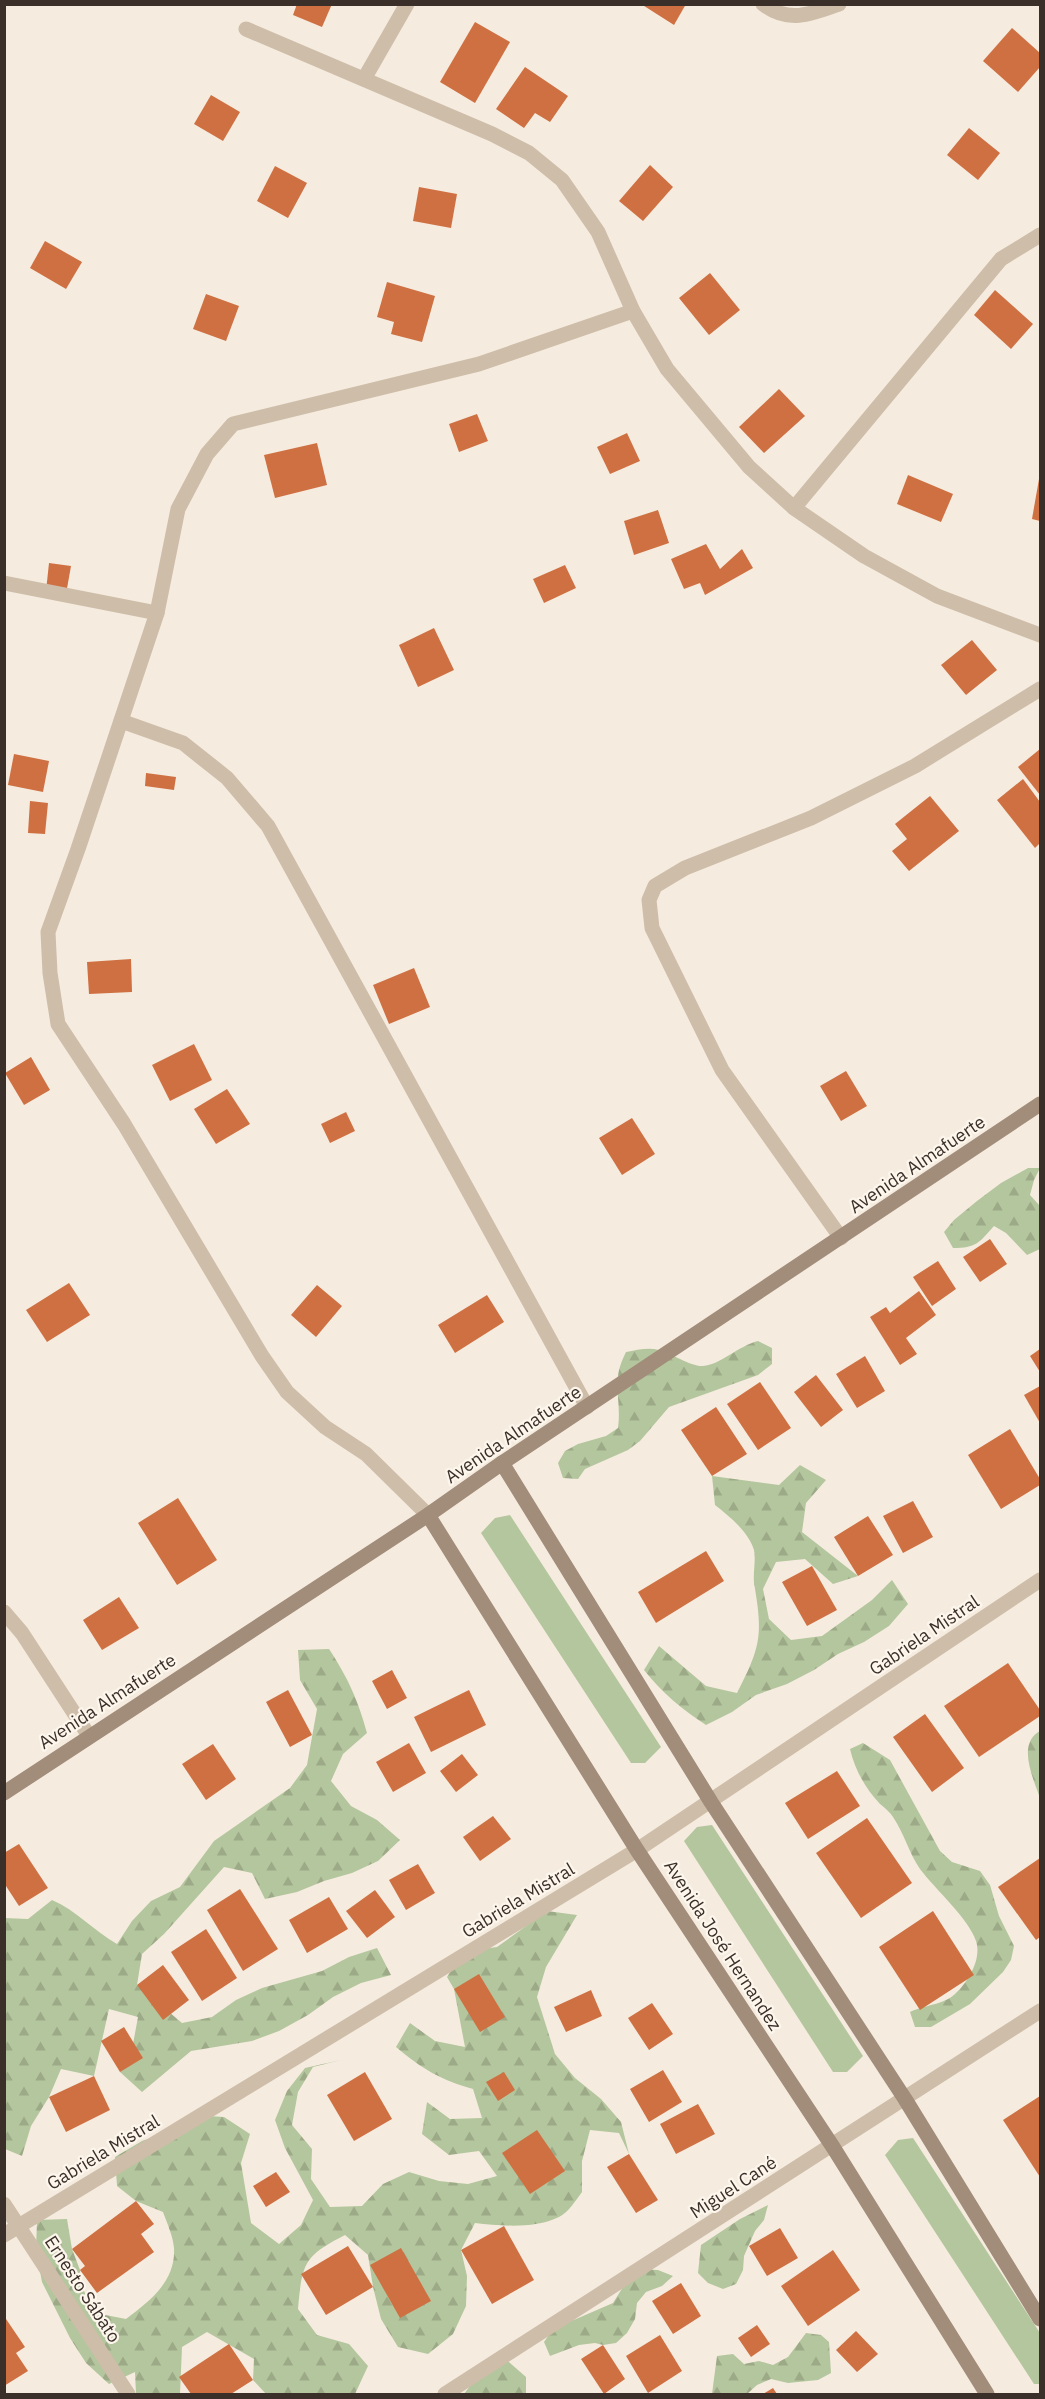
<svg xmlns="http://www.w3.org/2000/svg" width="1045" height="2399" viewBox="0 0 1045 2399" font-family="'IBM Plex Sans',sans-serif">
<style>
.green{fill:#b4c69d}
.forest{fill:url(#forest-firs)}
.building{fill:#cf7042}
.lines{fill:none;stroke-linecap:round;stroke-linejoin:round}
.lane{stroke:#cebda9;stroke-width:15}
.street{stroke:#cebda9;stroke-width:15}
.secondary{stroke:#a28c7a;stroke-width:15}
.labels{text-anchor:middle;dominant-baseline:central;stroke-width:4.5;stroke-linejoin:round;paint-order:stroke}
.street-label{font-size:18px;fill:#3b3029;stroke:#fcf6ec}
</style>
<defs>
<pattern id="forest-firs" width="22" height="20" patternUnits="userSpaceOnUse" patternTransform="scale(1.5)"><rect width="22" height="20" fill="#b4c69d"/><path d="M5 1l3.5 6h-7zM16 11l3.5 6h-7z" fill="#9caa87"/></pattern>
</defs>
<rect width="100%" height="100%" fill="#f5ecdf"/>
<g class="green">
<polygon points="510,1515 661,1747 645,1763 631,1763 481,1533 495,1518"/>
<polygon points="712,1825 863,2056 847,2072 833,2072 684,1841 697,1827"/>
<polygon points="913,2138 1040,2333 1040,2384 1034,2384 885,2155 898,2140"/>
</g>
<g class="forest">
<path d="M1028 1168H1040L1034 1180 1030 1195 1040 1206V1249L1027 1255 1006 1233 994 1226C979 1243 976 1248 953 1248L944 1232 954 1220 977 1201 1001 1183Z"/>
<path d="M758 1341 772 1348V1364L758 1375 669 1407 640 1441 628 1450 585 1469 578 1479 563 1478 558 1463 565 1451 578 1444 606 1436 618 1428C622 1397 610 1383 626 1352 637 1350 648 1347 659 1350 670 1353 692 1367 703 1366 720 1365 738 1346 758 1341Z"/>
<path d="M800 1465 826 1480 806 1503 802 1532 858 1576 833 1584 805 1559 776 1562 763 1589 769 1619 791 1640 822 1636 872 1600 892 1580 908 1604 889 1626 864 1642 838 1654 814 1670 787 1684 756 1695 732 1712 706 1725C682 1709 662 1693 644 1670L659 1646 706 1686 737 1693C761 1646 763 1635 754 1583 753 1573 756 1560 754 1550 748 1531 730 1517 715 1505L712 1476 779 1485Z"/>
<path d="M329 1649C348 1678 358 1700 367 1733L343 1754 331 1781 351 1806 377 1820 400 1840 378 1861 352 1873 324 1881 297 1892 265 1899 252 1873 224 1867 164 1934 142 1954 137 1985 182 2023 212 2017 236 2000 262 1988 322 1971 349 1957 377 1948 391 1975 361 1983 333 1997 308 2015 279 2031 252 2041 191 2051 142 2092 120 2072 133 2044 138 2017 109 2009 94 2076 61 2069 49 2097 31 2126 22 2156 5 2149 4 1918 28 1919 52 1900C76 1910 94 1931 117 1944L132 1921 151 1901 180 1887 214 1841 290 1788 307 1765 317 1709 300 1680 298 1650Z"/>
<path d="M1040 1731V1798C1034 1780 1016 1744 1040 1731Z"/>
<path d="M863 1743 890 1760 940 1851 952 1862 980 1871 990 1885 999 1916 1014 1946 1011 1960 1003 1972 970 2004 931 2027H915L910 2012C924 2005 943 2005 955 1994 968 1982 982 1959 976 1941 969 1919 935 1889 920 1869 909 1853 904 1833 893 1817 890 1812 885 1808 880 1804 865 1788 855 1770 850 1749Z"/>
<path d="M547 1911 577 1915 546 1967 537 1997 555 2054 575 2078 601 2099 621 2122 629 2154 619 2133 590 2130 582 2161V2192C576 2200 568 2213 559 2217 534 2229 502 2226 475 2223L461 2250 467 2276 466 2306 453 2334 428 2354 398 2347 381 2319 373 2287 368 2255 345 2235C304 2256 302 2263 298 2309L317 2335 349 2344 368 2366 355 2394H266L253 2380 254 2359 207 2332 182 2347 180 2394H136L135 2372 109 2384 86 2363 70 2338 42 2282 36 2250 37 2220 67 2219 72 2249 80 2270 81 2285 95 2313 126 2319C150 2301 176 2281 174 2248 173 2236 167 2223 163 2212L136 2201 117 2186 115 2157 142 2141 168 2132 193 2115 224 2117 250 2134 241 2163 251 2223 279 2244 301 2225 313 2200 285 2148 275 2120 287 2091 305 2068 341 2060 313 2067 298 2092 292 2125 312 2149 311 2179 330 2207 362 2206 383 2184 409 2172 439 2181 468 2184 497 2176 479 2151 449 2155 422 2134 427 2102 450 2119 482 2118 473 2089C441 2080 422 2069 396 2047L410 2023 435 2041 465 2047 454 1989 447 1977 463 1952 497 1947Z"/>
<polygon points="768,2205 764,2220 755,2231 744,2256 743,2270 736,2284 723,2289 708,2283 698,2273 701,2245 740,2219"/>
<polygon points="641,2269 658,2270 673,2276 662,2286 646,2292 637,2303 635,2319 627,2333 616,2343 603,2345 595,2343 579,2345 550,2356 544,2342 553,2329 613,2303 628,2279"/>
<polygon points="806,2333 821,2335 829,2342 831,2373 818,2380 788,2383 771,2379 757,2385 747,2394 712,2394 717,2356 733,2354 744,2364 759,2361 773,2365 788,2357"/>
<polygon points="503,2357 526,2377 526,2394 464,2394 478,2375"/>
</g>
<g class="building">
<polygon points="297,4 332,4 322,27 293,15"/>
<polygon points="641,4 686,4 674,25"/>
<polygon points="475,22 510,42 475,103 440,82"/>
<polygon points="1012,28 1040,53 1040,67 1018,92 983,61"/>
<polygon points="525,67 568,96 550,122 535,113 524,128 496,109"/>
<polygon points="211,95 240,112 223,141 194,124"/>
<polygon points="969,128 1000,153 978,180 947,155"/>
<polygon points="650,165 673,187 643,221 619,201"/>
<polygon points="275,166 307,183 288,218 257,201"/>
<polygon points="419,187 457,194 451,228 413,221"/>
<polygon points="45,241 82,262 66,289 30,268"/>
<polygon points="710,273 740,310 709,335 679,298"/>
<polygon points="387,282 435,296 422,342 391,334 394,322 377,317"/>
<polygon points="995,290 1033,324 1011,349 974,315"/>
<polygon points="206,294 239,306 226,341 193,329"/>
<polygon points="779,389 805,416 764,453 739,427"/>
<polygon points="477,414 488,441 459,452 449,424"/>
<polygon points="627,433 640,461 610,474 597,447"/>
<polygon points="317,443 327,485 275,498 264,455"/>
<polygon points="908,475 953,494 941,522 897,504"/>
<polygon points="1039,479 1040,479 1040,521 1032,519"/>
<polygon points="658,510 669,543 634,555 624,521"/>
<polygon points="706,544 720,569 742,549 753,568 705,595 700,583 684,589 671,559"/>
<polygon points="49,563 71,566 66,594 46,591"/>
<polygon points="565,565 576,588 544,603 533,579"/>
<polygon points="434,628 454,670 418,687 399,645"/>
<polygon points="972,640 997,670 966,695 941,665"/>
<polygon points="1040,749 1040,795 1018,767"/>
<polygon points="14,754 49,761 43,792 8,785"/>
<polygon points="146,773 176,777 174,790 145,786"/>
<polygon points="1023,779 1040,802 1040,843 1035,848 997,800"/>
<polygon points="930,796 959,831 909,871 892,851 907,839 895,824"/>
<polygon points="30,801 48,803 45,834 28,833"/>
<polygon points="131,959 132,992 89,994 87,962"/>
<polygon points="414,968 430,1007 389,1024 373,985"/>
<polygon points="194,1044 212,1080 170,1101 152,1065"/>
<polygon points="31,1057 50,1090 24,1105 5,1073"/>
<polygon points="846,1071 867,1106 841,1121 820,1086"/>
<polygon points="227,1089 250,1124 216,1144 194,1109"/>
<polygon points="346,1112 355,1131 330,1143 321,1124"/>
<polygon points="632,1118 655,1154 622,1175 599,1138"/>
<polygon points="990,1239 1007,1264 980,1282 963,1257"/>
<polygon points="938,1261 956,1289 932,1306 913,1277"/>
<polygon points="69,1283 90,1315 47,1342 26,1310"/>
<polygon points="317,1285 342,1306 316,1337 291,1315"/>
<polygon points="919,1291 936,1315 906,1338 917,1354 900,1365 870,1317 886,1307 890,1313"/>
<polygon points="487,1295 504,1322 455,1353 438,1325"/>
<polygon points="1040,1349 1040,1372 1030,1356"/>
<polygon points="865,1356 885,1391 857,1408 836,1374"/>
<polygon points="816,1375 843,1410 821,1427 794,1392"/>
<polygon points="760,1382 791,1428 758,1450 727,1404"/>
<polygon points="1040,1386 1040,1423 1024,1395"/>
<polygon points="716,1407 747,1454 712,1476 681,1430"/>
<polygon points="1010,1429 1040,1479 1040,1485 1001,1509 968,1455"/>
<polygon points="178,1498 217,1560 177,1585 138,1523"/>
<polygon points="913,1501 933,1537 903,1553 883,1516"/>
<polygon points="868,1516 893,1555 858,1576 834,1537"/>
<polygon points="706,1551 724,1581 656,1623 638,1592"/>
<polygon points="812,1566 837,1610 807,1626 782,1582"/>
<polygon points="119,1597 139,1628 102,1650 83,1620"/>
<polygon points="1008,1663 1040,1710 1040,1716 979,1757 944,1706"/>
<polygon points="392,1670 407,1698 387,1709 372,1681"/>
<polygon points="288,1690 312,1735 290,1747 266,1702"/>
<polygon points="469,1690 486,1725 431,1752 414,1717"/>
<polygon points="925,1714 964,1768 932,1792 893,1737"/>
<polygon points="409,1743 426,1773 393,1792 376,1762"/>
<polygon points="213,1744 236,1779 206,1800 182,1764"/>
<polygon points="462,1754 478,1775 456,1792 440,1771"/>
<polygon points="837,1771 860,1806 808,1839 785,1803"/>
<polygon points="493,1816 511,1839 480,1861 463,1837"/>
<polygon points="867,1818 912,1883 861,1918 816,1853"/>
<polygon points="19,1844 48,1888 19,1906 4,1883 4,1853"/>
<polygon points="1040,1858 1040,1937 1036,1940 998,1887"/>
<polygon points="418,1864 435,1893 406,1910 389,1880"/>
<polygon points="240,1889 278,1949 243,1971 207,1910"/>
<polygon points="375,1890 395,1917 367,1938 346,1911"/>
<polygon points="329,1897 348,1929 307,1953 289,1920"/>
<polygon points="933,1911 974,1975 920,2010 879,1947"/>
<polygon points="206,1929 237,1978 202,2001 171,1952"/>
<polygon points="163,1965 189,2000 163,2020 137,1985"/>
<polygon points="479,1974 505,2017 480,2032 454,1989"/>
<polygon points="591,1990 602,2016 566,2032 554,2007"/>
<polygon points="652,2003 673,2034 649,2050 628,2018"/>
<polygon points="124,2027 143,2058 120,2072 101,2041"/>
<polygon points="663,2070 682,2102 649,2122 630,2089"/>
<polygon points="365,2072 392,2119 354,2141 327,2095"/>
<polygon points="504,2072 515,2090 498,2101 486,2082"/>
<polygon points="94,2076 110,2110 66,2132 49,2097"/>
<polygon points="1040,2096 1040,2177 1003,2120"/>
<polygon points="698,2104 715,2134 676,2154 660,2124"/>
<polygon points="537,2130 565,2171 530,2194 502,2153"/>
<polygon points="629,2154 658,2200 636,2213 607,2167"/>
<polygon points="276,2172 290,2192 266,2207 253,2186"/>
<polygon points="136,2201 154,2224 141,2234 154,2252 97,2293 80,2270 85,2266 72,2249"/>
<polygon points="504,2226 534,2280 492,2304 461,2250"/>
<polygon points="780,2228 798,2258 767,2276 749,2246"/>
<polygon points="348,2246 373,2287 326,2315 301,2274"/>
<polygon points="401,2248 431,2301 400,2318 370,2265"/>
<polygon points="833,2250 860,2290 808,2326 781,2286"/>
<polygon points="681,2283 701,2316 673,2334 652,2301"/>
<polygon points="4,2316 25,2347 16,2353 28,2371 4,2386"/>
<polygon points="757,2325 770,2344 751,2357 738,2338"/>
<polygon points="856,2331 878,2354 857,2372 836,2350"/>
<polygon points="660,2335 682,2371 648,2393 626,2356"/>
<polygon points="229,2344 253,2380 231,2394 191,2394 179,2377"/>
<polygon points="603,2345 625,2379 604,2394 581,2359"/>
<polygon points="773,2388 777,2394 763,2394"/>
</g>
<g class="lines">
<path class="lane" d="M763 4C788 24 812 14 839 4"/>
<g class="street">
<polyline points="246,29 492,134 529,153 562,180 598,232 633,311 667,369 749,467 794,508 864,556 937,596 1040,635"/>
<polyline points="364,79 407,4"/>
<polyline points="794,508 1001,259 1040,235"/>
<polyline points="4,583 157,613"/>
<polyline points="121,721 183,743 227,778 268,826 587,1407"/>
<polyline points="841,1238 722,1070 652,928 649,900 655,886 685,868 811,818 915,766 1040,689"/>
<polyline points="428,1515 366,1454 325,1427 287,1392 262,1356 124,1124 58,1024 50,973 48,932 78,849 157,613 178,509 207,454 233,424 479,364 633,311"/>
<polyline points="4,1612 22,1633 89,1736"/>
<polyline points="4,2204 128,2394"/>
<polyline points="4,2235 637,1850 1040,1580"/>
<polyline points="445,2394 1040,2011"/>
</g>
<g class="secondary">
<polyline points="502,1463 711,1802 905,2099 1040,2319"/>
<polyline points="428,1515 637,1850 833,2147 987,2394"/>
<polyline points="4,1793 428,1515 502,1463 1040,1104"/>
</g>
</g>
<g class="labels">
<g class="street-label">
<text transform="translate(917 1164) rotate(-34)">Avenida Almafuerte</text>
<text transform="translate(513 1434) rotate(-34)">Avenida Almafuerte</text>
<text transform="translate(924 1635) rotate(-34)">Gabriela Mistral</text>
<text transform="translate(107 1701) rotate(-33)">Avenida Almafuerte</text>
<text transform="translate(518 1900) rotate(-31)">Gabriela Mistral</text>
<text transform="translate(723 1945) rotate(57)">Avenida José Hernandez</text>
<text transform="translate(103 2152) rotate(-31)">Gabriela Mistral</text>
<text transform="translate(733 2187) rotate(-33)">Miguel Cané</text>
<text transform="translate(83 2289) rotate(57)">Ernesto Sábato</text>
</g>
</g>
<rect width="1045" height="2399" fill="none" stroke="#3b3029" stroke-width="12"/>
</svg>
